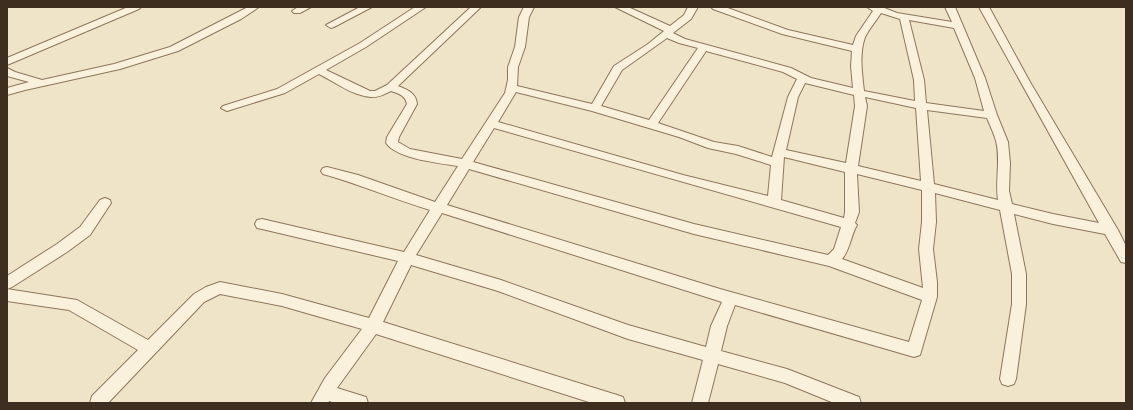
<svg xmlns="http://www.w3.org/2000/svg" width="1133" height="410" viewBox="0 0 1133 410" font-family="'Times New Roman',serif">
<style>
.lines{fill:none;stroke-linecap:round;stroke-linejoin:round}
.minor-casing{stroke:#8d765c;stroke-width:2}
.minor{fill:#faf1dc;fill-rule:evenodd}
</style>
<rect width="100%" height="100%" fill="#f0e4c8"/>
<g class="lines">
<g class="minor-casing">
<g id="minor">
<polygon points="128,7 141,7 139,9 7,65 7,58"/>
<polygon points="248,7 259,7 241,19 178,51 120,69 25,90 7,95 7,88 29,82 7,76 7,68 15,72 42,80 114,64 170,47"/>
<polygon points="298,7 311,7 300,13 294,13 292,11"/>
<polygon points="360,7 372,7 334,27 331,28 326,25"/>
<path d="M415 7H426L366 47 326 70 370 91H375L387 85 471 7H481L398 86C408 90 416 93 417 104L399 137 398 142 410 149 462 159 505 93 508 80V67L515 47 519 17 524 7H534L529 17 525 47 518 67 517 86 592 104 614 66 648 44 664 31 615 7H628L670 26 684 15 688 7H698L691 19 673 33 685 39 791 68 811 78 853 88 851 66 852 51 782 34 713 9 711 7H725L788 30 853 45 856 36 873 11 867 7H882L897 13 952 22 945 7H955L985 78 997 115 1008 142 1010 163 1009 191 1012 204 1053 214 1099 223 979 7H989L1030 82 1118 230 1126 246V263L1121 262 1105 234 1053 224 1014 214 1026 274V304L1016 379 1014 384 1008 386 1002 384 1000 379 1012 304V274L1000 210 935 193 936 222 933 249 937 282V297L920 355 914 357 735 305 727 326 721 351 787 369 859 397 861 403H834L785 383 718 364 708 403H692L703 360 628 339 498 291 411 265 383 322 617 395 623 397 625 403H592L376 334 337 388 366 397 368 403H335L329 401 328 403H311L325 378 362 329 282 306 220 294 204 302 108 403H90L92 396 138 350 69 310 7 301V289L77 300 148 340 194 294 206 287 220 282 282 294 369 318 398 261 262 229 257 228 255 224 257 220 262 219 404 252 430 210C394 199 359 184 323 174L321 171 323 168 327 167 358 175 435 202 458 166C439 163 397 159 386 143L387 137 407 104C405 95 399 94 391 91 385 94 378 98 371 97 353 96 335 82 319 74L285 93 227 111 221 108 223 106 277 89 360 43ZM881 13 900 19 914 80 915 101 864 91C862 73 859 55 865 37 869 29 876 21 881 13ZM909 20 954 28 975 78 984 111 926 103 924 80ZM667 38 679 43 698 48 649 120 601 106 622 70ZM706 51 783 72 797 79 788 97 772 157 738 146 714 142 658 123ZM805 83 854 95 855 106 846 163 786 150 798 97ZM516 92 592 111 679 137 708 148 736 154 771 165 768 196 683 175 498 122ZM865 97 916 108 921 181 858 166 867 106ZM927 110 987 118C990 126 994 133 996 141 1001 160 995 181 998 200L934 184ZM494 128 841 227 834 249 828 255 694 224 473 162ZM784 157 845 172V212L844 218 781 200ZM469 169 694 234 829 266 922 300 909 342 720 289 447 205ZM857 174 922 190V222L919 249 923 288 842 259C850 250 851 235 857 225L855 223 859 212ZM442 213 722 302 711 326 706 347 628 325 501 280 416 255Z"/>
<polygon points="105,198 110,200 111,203 90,235 67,252 12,287 7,289 7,276 57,244 80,227 100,200"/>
</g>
</g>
<use href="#minor" class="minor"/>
</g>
<rect width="1133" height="410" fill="none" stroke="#3d2e20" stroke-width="16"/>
</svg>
